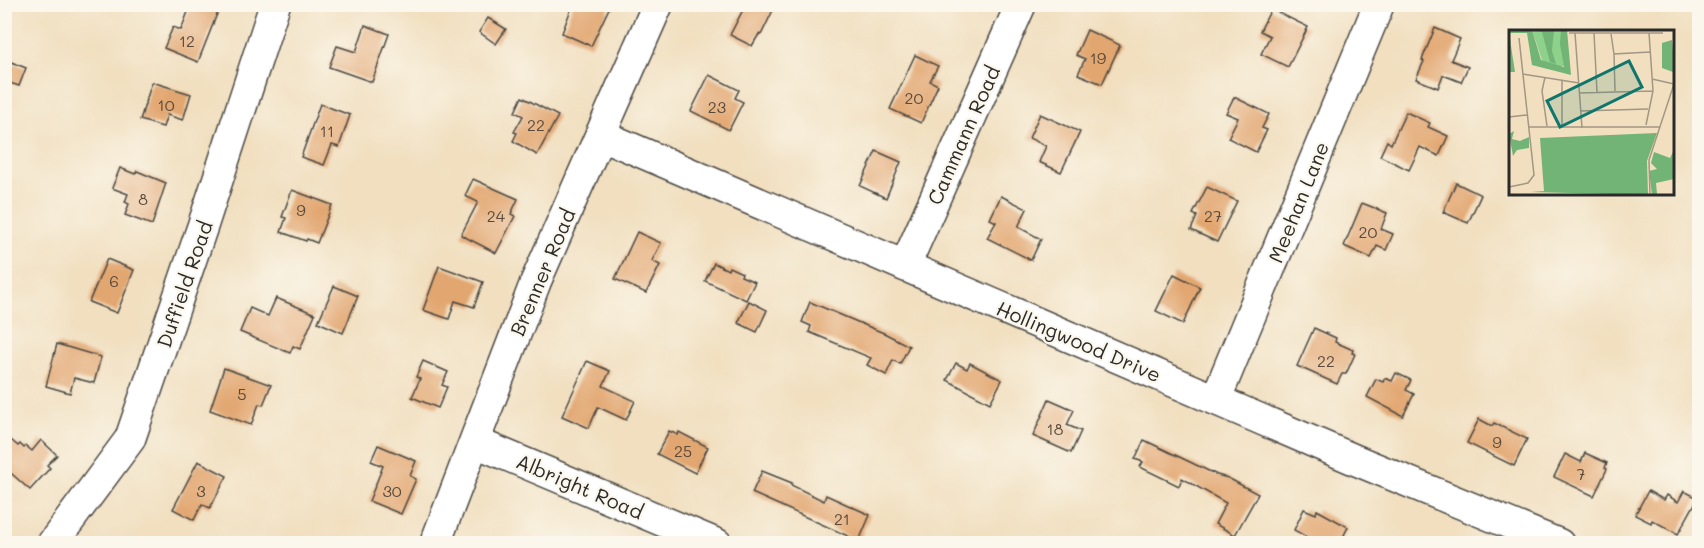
<svg xmlns="http://www.w3.org/2000/svg" width="1704" height="548" viewBox="0 0 1704 548" font-family="Mali,sans-serif">
<style>
.building{fill:#e2a66f}
.lines{fill:none;stroke-linecap:round;stroke-linejoin:round}
.minor-casing{stroke:#494641;stroke-width:33}
.minor{stroke:#fff;stroke-width:30}
.labels{text-anchor:middle;dominant-baseline:central;stroke-width:4.5;stroke-linejoin:round;paint-order:stroke}
.number-label{font-size:16px;fill:#594a3c}
.street-label{font-size:20px;fill:#2b2b2b;stroke:#fbf7ec}
.inset-road{fill:none;stroke:#a29784;stroke-width:1.5}
.view{fill:#0f766e;fill-opacity:0.15;stroke:#0f766e;stroke-width:3}
.inset-edge{fill:none;stroke:#2b2b2b;stroke-width:3}
</style>
<rect width="100%" height="100%" fill="#fbf7ec"/>
<filter id="ink" filterUnits="userSpaceOnUse"><feTurbulence type="fractalNoise" baseFrequency=".0167" numOctaves="2"/><feDisplacementMap in="SourceGraphic" scale="12" xChannelSelector="R" yChannelSelector="G"/><feConvolveMatrix kernelMatrix="1 2 1 2 8 2 1 2 1" color-interpolation-filters="sRGB"/></filter>
<filter id="wash" filterUnits="userSpaceOnUse"><feTurbulence type="fractalNoise" baseFrequency=".008" numOctaves="4" result="noise"/><feDisplacementMap in="SourceGraphic" scale="24" xChannelSelector="R" yChannelSelector="G"/><feGaussianBlur stdDeviation="1.35" result="paint"/><feColorMatrix in="noise" values="0 0 0 0 0 0 0 0 0 0 0 0 0 0 0 0 0 1.4 0 .05"/><feComposite in="paint" operator="in"/></filter>
<g filter="url(#wash)">
<rect width="100%" height="100%" fill="#f1dfbf"/>
<g id="blocks">
<g class="building">
<polygon points="191,4 221,4 198,62 164,48 173,27 181,30"/>
<polygon points="573,4 611,4 591,46 562,33"/>
<polygon points="746,4 776,4 761,35 759,34 752,46 730,35"/>
<polygon points="1271,9 1308,27 1288,67 1261,54 1270,36 1260,31"/>
<polygon points="488,18 506,29 496,44 479,32"/>
<polygon points="365,25 389,34 372,82 329,67 337,46 356,52"/>
<polygon points="1435,28 1460,39 1451,60 1468,67 1461,82 1443,75 1438,88 1416,79 1424,61 1422,60"/>
<polygon points="1087,30 1120,45 1102,84 1078,74 1085,59 1076,55"/>
<polygon points="915,55 938,66 930,81 938,85 921,123 890,109"/>
<polygon points="4,59 26,68 19,86 4,81"/>
<polygon points="709,75 739,90 735,98 743,102 729,130 691,111"/>
<polygon points="152,82 191,94 183,120 167,115 163,127 140,120"/>
<polygon points="522,97 558,116 537,155 513,141 517,133 514,132 523,116 515,112"/>
<polygon points="1234,97 1269,114 1262,128 1267,130 1256,152 1228,138 1238,118 1226,113"/>
<polygon points="320,104 350,115 339,147 332,145 324,165 301,157"/>
<polygon points="1406,112 1430,123 1428,127 1448,136 1439,156 1420,147 1409,170 1380,156 1387,141 1391,144"/>
<polygon points="1040,114 1080,132 1061,172 1039,162 1046,146 1029,138"/>
<polygon points="876,151 901,162 886,198 860,186"/>
<polygon points="120,168 135,174 137,171 166,183 152,225 125,215 129,204 125,202 128,194 112,188"/>
<polygon points="473,179 518,199 511,214 515,216 496,253 461,235 478,202 465,196"/>
<polygon points="1456,183 1481,195 1468,223 1443,212"/>
<polygon points="1207,187 1237,201 1217,242 1191,230 1197,216 1193,214"/>
<polygon points="292,190 332,205 317,243 307,239 306,241 281,232 286,218 282,217"/>
<polygon points="1001,196 1027,209 1018,227 1041,239 1031,260 987,238 996,222 990,219"/>
<polygon points="1362,203 1387,213 1381,229 1393,234 1386,250 1377,246 1371,258 1344,246"/>
<polygon points="637,232 661,243 652,261 660,265 646,293 615,279"/>
<polygon points="107,259 134,270 117,313 89,302"/>
<polygon points="714,263 728,270 729,267 742,273 741,276 755,282 746,300 705,281"/>
<polygon points="439,266 483,282 474,307 455,301 449,319 423,310"/>
<polygon points="1174,274 1200,287 1183,324 1156,311"/>
<polygon points="334,286 358,296 343,333 318,322"/>
<polygon points="276,298 315,314 300,349 293,346 290,353 240,332 250,308 268,316"/>
<polygon points="749,301 767,310 757,332 738,323"/>
<polygon points="810,302 886,334 909,346 900,364 893,360 886,375 867,365 871,358 809,332 811,326 802,322"/>
<polygon points="1314,328 1336,338 1335,342 1353,350 1352,353 1355,354 1346,374 1342,374 1337,384 1297,366"/>
<polygon points="57,344 101,357 94,383 74,378 70,393 46,386"/>
<polygon points="423,361 448,372 442,385 447,387 438,408 412,397 420,379 416,377"/>
<polygon points="587,361 610,371 603,386 635,401 626,420 598,407 589,428 562,416"/>
<polygon points="956,363 967,369 970,363 1002,380 990,403 947,380"/>
<polygon points="224,368 271,385 263,405 259,404 251,425 210,410"/>
<polygon points="1396,373 1411,380 1406,390 1414,394 1403,416 1367,397 1376,379 1383,382 1385,378 1392,381"/>
<polygon points="1049,399 1074,410 1067,425 1081,431 1071,453 1033,436"/>
<polygon points="1479,419 1492,426 1494,423 1527,439 1514,466 1467,443"/>
<polygon points="669,431 678,435 679,432 708,447 695,473 657,454"/>
<polygon points="4,434 18,446 20,444 24,448 26,446 32,451 41,440 57,455 47,465 50,468 30,490 4,467"/>
<polygon points="1144,440 1217,475 1228,478 1258,494 1235,535 1215,524 1226,503 1182,478 1179,486 1140,467 1143,462 1135,459"/>
<polygon points="378,445 416,461 410,476 416,479 401,514 369,501 383,466 371,461"/>
<polygon points="1585,453 1607,463 1605,468 1607,469 1594,496 1554,477 1565,454 1581,462"/>
<polygon points="198,461 227,476 210,508 202,504 194,520 173,509"/>
<polygon points="762,471 792,483 791,485 824,501 826,495 870,515 859,541 752,493"/>
<polygon points="1648,491 1664,500 1667,495 1678,502 1684,491 1698,498 1678,534 1652,520 1651,523 1635,515"/>
<polygon points="1304,509 1316,514 1317,510 1348,527 1340,543 1304,543 1307,537 1294,530"/>
</g>
</g>
</g>
<g filter="url(#ink)">
<use href="#blocks" fill-opacity="0" stroke="#494641" stroke-width="1.5"/>
<g class="lines">
<g class="minor-casing">
<g id="minor">
<polyline points="601,135 1353,459 1559,544"/>
<polyline points="905,266 1021,4"/>
<polyline points="1216,399 1379,4"/>
<polyline points="475,442 717,544"/>
<polyline points="52,544 130,439 203,225 275,4"/>
<polyline points="435,544 536,281 658,4"/>
</g>
</g>
<use href="#minor" class="minor"/>
</g>
</g>
<g class="labels">
<g class="number-label">
<text x="187" y="40">12</text>
<text x="1098" y="57">19</text>
<text x="914" y="97">20</text>
<text x="166" y="104">10</text>
<text x="717" y="106">23</text>
<text x="536" y="124">22</text>
<text x="327" y="130">11</text>
<text x="143" y="198">8</text>
<text x="301" y="209">9</text>
<text x="496" y="215">24</text>
<text x="1213" y="215">27</text>
<text x="1368" y="231">20</text>
<text x="114" y="280">6</text>
<text x="1326" y="360">22</text>
<text x="242" y="393">5</text>
<text x="1055" y="428">18</text>
<text x="1497" y="441">9</text>
<text x="683" y="450">25</text>
<text x="1581" y="473">7</text>
<text x="201" y="490">3</text>
<text x="392" y="490">30</text>
<text x="842" y="518">21</text>
</g>
<g class="street-label">
<text transform="translate(963 135) rotate(-66)">Cammann Road</text>
<text transform="translate(1298 202) rotate(-68)">Meehan Lane</text>
<text transform="translate(542 272) rotate(-67)">Brenner Road</text>
<text transform="translate(184 284) rotate(-71)">Duffield Road</text>
<text transform="translate(1079 341) rotate(23)">Hollingwood Drive</text>
<text transform="translate(580 486) rotate(23)">Albright Road</text>
</g>
</g>
<g transform="translate(1509 30)">
<rect width="165" height="165" fill="#f1dfbf"/>
<path d="M23 0H52L55 36H39L33 30Z" fill="#8dd18a"/>
<path d="M0 0H23L32 30 55 37 51 14 52 0H58L62 45 23 35 18 3H0L6 42H0ZM45 0 43 21 47 34 41 32 33 2 27 1ZM163 10 165 32 164 42 153 38V13ZM5 101 3 109 11 111 20 107V118L8 120 4 126 0 104ZM148 103 138 131 139 165 22 162 35 161 31 108ZM165 120V149L147 153 148 164 163 165H143L140 141 148 139 142 133 145 122 161 128Z" fill="#72b376"/>
<path class="inset-road" d="M60 3H154M66 3 73 98M85 3 88 62M102 4 105 24M14 44 70 53M36 47 33 61 38 96M143 49 165 54M106 61 105 24 141 22M70 63 144 61M71 81 139 79M0 87 18 85M137 95 144 61 140 3M20 97H151M53 98V51M0 157 19 153 25 145 10 8M141 165 140 130 165 54"/>
<path class="view" d="M120 31 133 57 51 97 38 71Z"/>
<rect width="165" height="165" class="inset-edge"/>
</g>
<rect width="1704" height="548" fill="none" stroke="#fbf7ec" stroke-width="24"/>
</svg>
